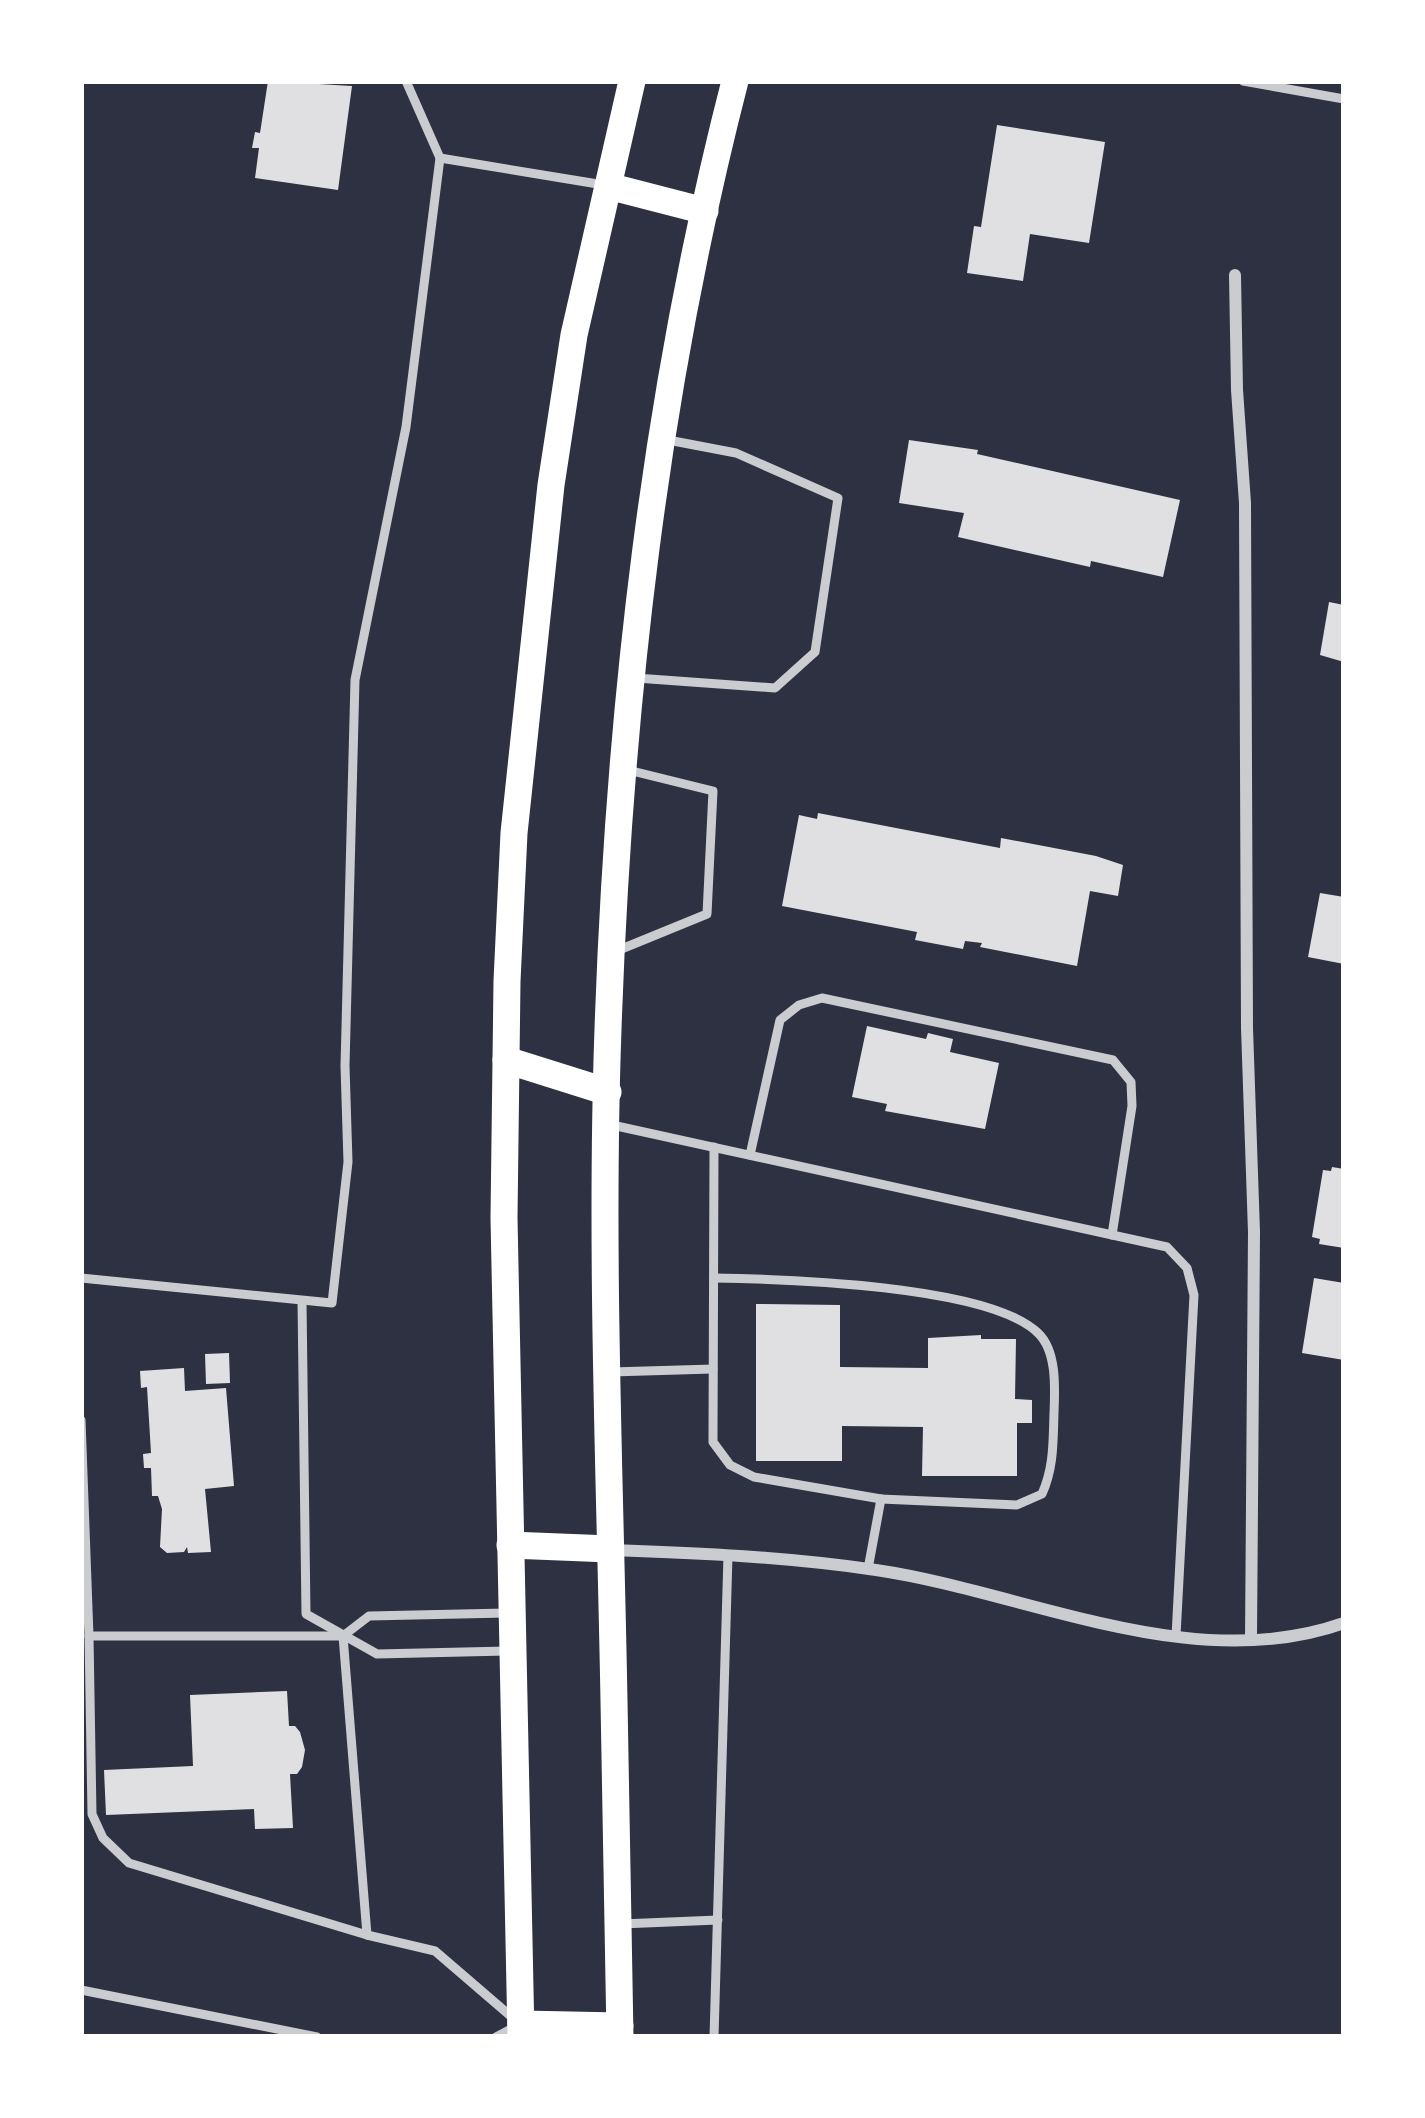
<svg xmlns="http://www.w3.org/2000/svg" width="1425" height="2118" viewBox="0 0 1425 2118" font-family="Figtree,sans-serif">
<style>
.building{fill:#e0e0e3}
.lines{fill:none;stroke-linecap:round;stroke-linejoin:round}
.service{stroke:#caccd0;stroke-width:9}
.minor{stroke:#caccd0;stroke-width:12}
.primary{stroke:#fff;stroke-width:27}
</style>
<rect width="100%" height="100%" fill="#2d3142"/>
<g class="building">
<polygon points="268,81 352,86 338,190 255,178 259,148 252,148 255,132 260,133"/>
<polygon points="997,125 1105,142 1089,243 1030,234 1023,281 967,273 974,226 981,227"/>
<polygon points="909,440 978,450 977,454 1180,500 1163,577 1091,561 1090,567 958,537 964,513 899,503"/>
<polygon points="1329,602 1344,605 1344,662 1320,655"/>
<polygon points="818,813 1000,848 1001,838 1096,856 1123,865 1118,896 1090,891 1077,966 980,947 982,943 965,941 963,949 915,940 917,932 782,906 799,815 817,819"/>
<polygon points="1320,893 1344,897 1344,964 1308,957"/>
<polygon points="867,1026 926,1039 928,1033 953,1039 950,1052 999,1063 985,1129 885,1111 887,1104 852,1097"/>
<polygon points="1332,1167 1344,1169 1344,1248 1319,1244 1320,1239 1312,1237 1323,1170 1331,1171"/>
<polygon points="1314,1278 1344,1283 1344,1360 1302,1353"/>
<polygon points="756,1304 840,1305 840,1367 928,1368 928,1338 981,1335 981,1339 1016,1339 1015,1399 1032,1400 1032,1423 1017,1423 1017,1476 922,1476 923,1427 842,1426 842,1461 756,1461"/>
<polygon points="229,1353 230,1383 206,1384 205,1354"/>
<polygon points="184,1368 185,1391 226,1388 234,1486 205,1489 211,1552 188,1553 187,1547 184,1552 167,1553 160,1547 162,1509 158,1496 152,1496 151,1468 144,1468 143,1454 151,1453 147,1387 141,1388 140,1371"/>
<polygon points="287,1691 289,1726 295,1726 300,1732 305,1750 302,1767 297,1774 290,1774 293,1828 255,1829 254,1809 106,1815 104,1770 193,1766 190,1695"/>
</g>
<g class="lines">
<g class="service">
<polyline points="406,81 440,158"/>
<polyline points="1243,81 1344,99"/>
<polyline points="636,678 775,688 815,652 838,498 736,453 668,440"/>
<polyline points="619,950 707,914 713,791 628,770"/>
<polyline points="612,1125 1167,1247 1187,1268 1194,1295 1176,1636"/>
<polyline points="714,1147 713,1442 730,1465 754,1477 881,1499 868,1569"/>
<polyline points="750,1155 780,1020 799,1005 822,998 1113,1060 1131,1082 1132,1106 1112,1235"/>
<polyline points="81,1278 332,1303 348,1162 345,1066 355,680 406,427 440,158 604,185"/>
<path d="M714 1278C784 1279 989 1285 1038 1333 1057 1351 1055 1388 1054 1413 1053 1442 1054 1467 1042 1494L1017 1505 881 1499"/>
<polyline points="302,1301 306,1614 377,1654 507,1651"/>
<polyline points="611,1372 713,1369"/>
<polyline points="81,1420 89,1636 343,1636 369,1616 506,1613"/>
<polyline points="89,1636 92,1814 103,1838 129,1863 367,1935"/>
<polyline points="343,1636 367,1935 435,1951 514,2019"/>
<polyline points="621,1924 718,1920"/>
<polyline points="81,1990 317,2037"/>
<polyline points="496,2037 513,2028"/>
<polyline points="714,2037 728,1555"/>
</g>
<g class="minor">
<polyline points="1235,275 1237,390 1245,503 1247,1028 1254,1232 1251,1639"/>
<path d="M611 1550C700 1553 788 1557 876 1570 1026 1592 1192 1677 1344 1623"/>
</g>
<g class="primary">
<polyline points="608,186 705,211"/>
<polyline points="506,1060 608,1092"/>
<polyline points="510,1545 610,1549"/>
<polyline points="521,2024 620,2026"/>
<polyline points="521,2037 504,1218 507,981 514,833 551,485 574,335 632,81"/>
<path d="M620 2037C617 1925 617 1813 614 1701 610 1477 600 1253 608 1029 619 709 655 391 735 81"/>
</g>
</g>
<rect width="1425" height="2118" fill="none" stroke="#ffffff" stroke-width="168"/>
</svg>
